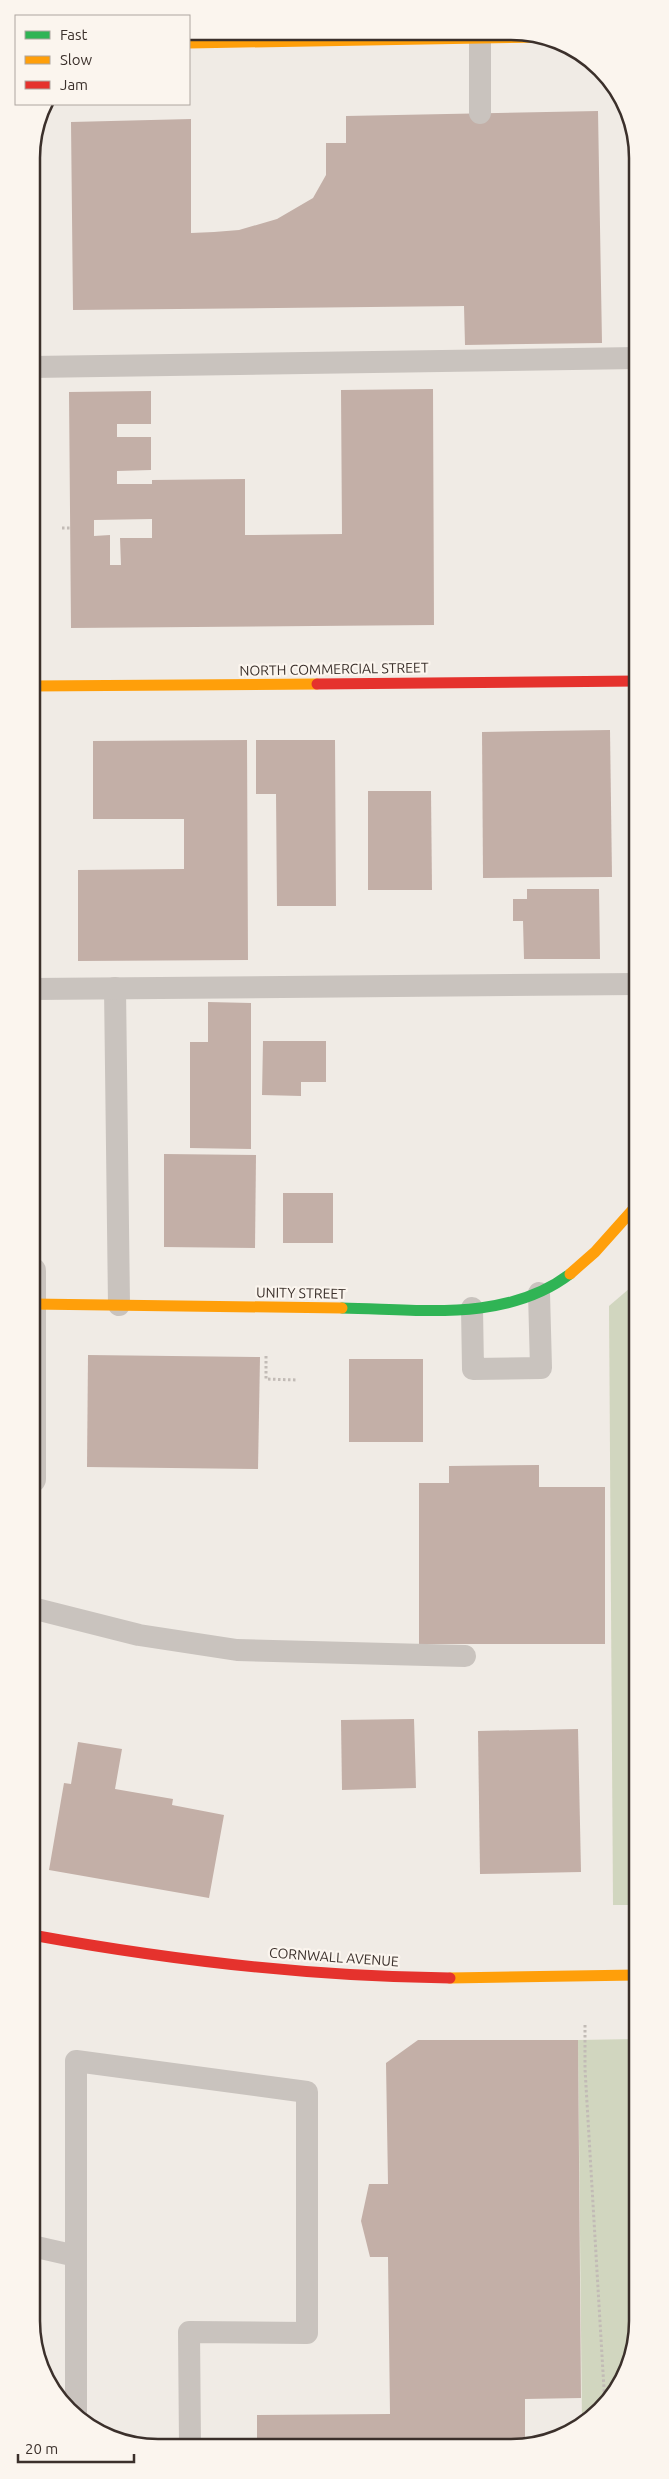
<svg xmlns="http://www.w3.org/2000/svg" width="669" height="2479" viewBox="0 0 669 2479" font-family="Ubuntu,sans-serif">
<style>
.green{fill:#d1d6bf}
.building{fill:#c3afa7;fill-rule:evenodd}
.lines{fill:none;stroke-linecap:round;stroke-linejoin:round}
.path{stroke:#c2bbb6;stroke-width:3;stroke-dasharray:2.5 2.5;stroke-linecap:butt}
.lane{stroke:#c9c3be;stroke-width:22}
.street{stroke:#c9c3be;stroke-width:28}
.fast{stroke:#30b455;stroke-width:11}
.slow{stroke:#ff9f0a;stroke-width:11}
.jam{stroke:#e5322d;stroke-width:11}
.labels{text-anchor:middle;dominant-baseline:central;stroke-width:4.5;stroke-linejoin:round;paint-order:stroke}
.street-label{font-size:14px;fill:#3b302b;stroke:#fbf5ee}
.rim{fill:none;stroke:#3b302b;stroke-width:2.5}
</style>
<rect width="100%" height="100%" fill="#f0ebe5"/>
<g class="green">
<polygon points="637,1282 637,1905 613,1905 609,1306"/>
<polygon points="637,2039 637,2329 628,2370 606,2405 582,2424 578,2040"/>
</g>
<g class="building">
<polygon points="598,111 602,343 465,345 464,306 73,310 71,122 191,119 191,233 214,232 239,230 277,219 313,198 326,175 326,143 346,143 346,116"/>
<path d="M433 389 434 625 71 628 69 392 151 391V424H117V437H151V470L117 471V484H152V480L245 479V535L342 534 341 390ZM152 519V538H120L121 565H110V535L94 536V520Z"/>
<polygon points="610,730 612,877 483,878 482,732"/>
<polygon points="247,740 248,960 78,961 78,870 184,869 184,819 93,819 93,741"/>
<polygon points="256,740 335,740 336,906 277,906 276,794 256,794"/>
<polygon points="368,791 431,791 432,890 368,890"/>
<polygon points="527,889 599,889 600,959 524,959 523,921 513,921 513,899 527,899"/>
<polygon points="208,1002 251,1003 251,1149 190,1148 190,1042 208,1042"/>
<polygon points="263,1041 326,1041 326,1082 301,1082 301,1096 262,1095"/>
<polygon points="164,1154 256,1155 255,1248 164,1247"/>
<rect x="283" y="1193" width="50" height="50"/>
<polygon points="88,1355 260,1357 258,1469 87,1467"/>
<rect x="349" y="1359" width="74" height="83"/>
<polygon points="539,1465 539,1487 605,1487 605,1644 419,1644 419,1483 449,1483 449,1466"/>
<polygon points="414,1719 416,1788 342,1790 341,1720"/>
<polygon points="578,1729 581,1872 480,1874 478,1731"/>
<polygon points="78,1742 122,1749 115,1789 173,1799 172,1805 224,1815 209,1898 49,1870 64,1783 71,1784"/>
<polygon points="418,2040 578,2040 581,2398 525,2399 525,2447 257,2446 257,2415 390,2414 388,2257 370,2257 361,2221 369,2184 388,2184 386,2063"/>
</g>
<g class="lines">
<g class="path">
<polyline points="62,528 70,528"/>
<polyline points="266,1356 266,1379 297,1380"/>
<polyline points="585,2025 585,2069 605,2406"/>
</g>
<g class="lane">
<polyline points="480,38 480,113"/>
<polyline points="32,367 637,358"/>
<polyline points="115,988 119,1305"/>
<polyline points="32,989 637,984"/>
<polyline points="472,1308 473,1369 541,1368 539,1293"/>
<polyline points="32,1608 139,1635 237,1650 465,1656"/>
<polyline points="32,2246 76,2256"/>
<polyline points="76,2415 76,2061 307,2092 307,2333 189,2332 190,2445"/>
</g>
<polyline class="street" points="32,1271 32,1479"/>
<path class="fast" d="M342 1308C418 1309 506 1323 570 1274"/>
<g class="slow">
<polyline points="189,43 545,37"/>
<polyline points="32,686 317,684"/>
<polyline points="570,1274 595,1252 637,1205"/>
<polyline points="32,1304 342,1308"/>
<polyline points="450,1978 637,1975"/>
</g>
<g class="jam">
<polyline points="317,684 637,681"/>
<path d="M32 1935C170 1960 310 1977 450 1978"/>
</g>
</g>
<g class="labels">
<g class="street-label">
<text transform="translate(334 669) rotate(-1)">NORTH COMMERCIAL STREET</text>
<text transform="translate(301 1293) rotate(1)">UNITY STREET</text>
<text transform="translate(334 1957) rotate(4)">CORNWALL AVENUE</text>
</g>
</g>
<path d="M0 0H669V2479H0ZM158 40H511A118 118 0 0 1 629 158V2321A118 118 0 0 1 511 2439H158A118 118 0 0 1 40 2321V158A118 118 0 0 1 158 40Z" fill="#fbf5ee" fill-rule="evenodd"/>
<path class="rim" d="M158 40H511A118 118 0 0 1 629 158V2321A118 118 0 0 1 511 2439H158A118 118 0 0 1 40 2321V158A118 118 0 0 1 158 40Z"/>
<rect x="15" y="15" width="175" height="90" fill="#fbf5ee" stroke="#aea6a0"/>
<rect x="25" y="31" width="25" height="8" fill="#30b455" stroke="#aea6a0"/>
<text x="60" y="40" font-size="15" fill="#3b302b">Fast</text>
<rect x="25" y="56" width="25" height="8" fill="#ff9f0a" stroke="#aea6a0"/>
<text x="60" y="65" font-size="15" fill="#3b302b">Slow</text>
<rect x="25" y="81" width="25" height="8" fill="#e5322d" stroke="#aea6a0"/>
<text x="60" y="90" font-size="15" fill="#3b302b">Jam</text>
<path d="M18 2454v8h116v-8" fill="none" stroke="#3b302b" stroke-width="2.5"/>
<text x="25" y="2454" font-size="15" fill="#3b302b" stroke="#fbf5ee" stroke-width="4" paint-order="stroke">20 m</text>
</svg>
